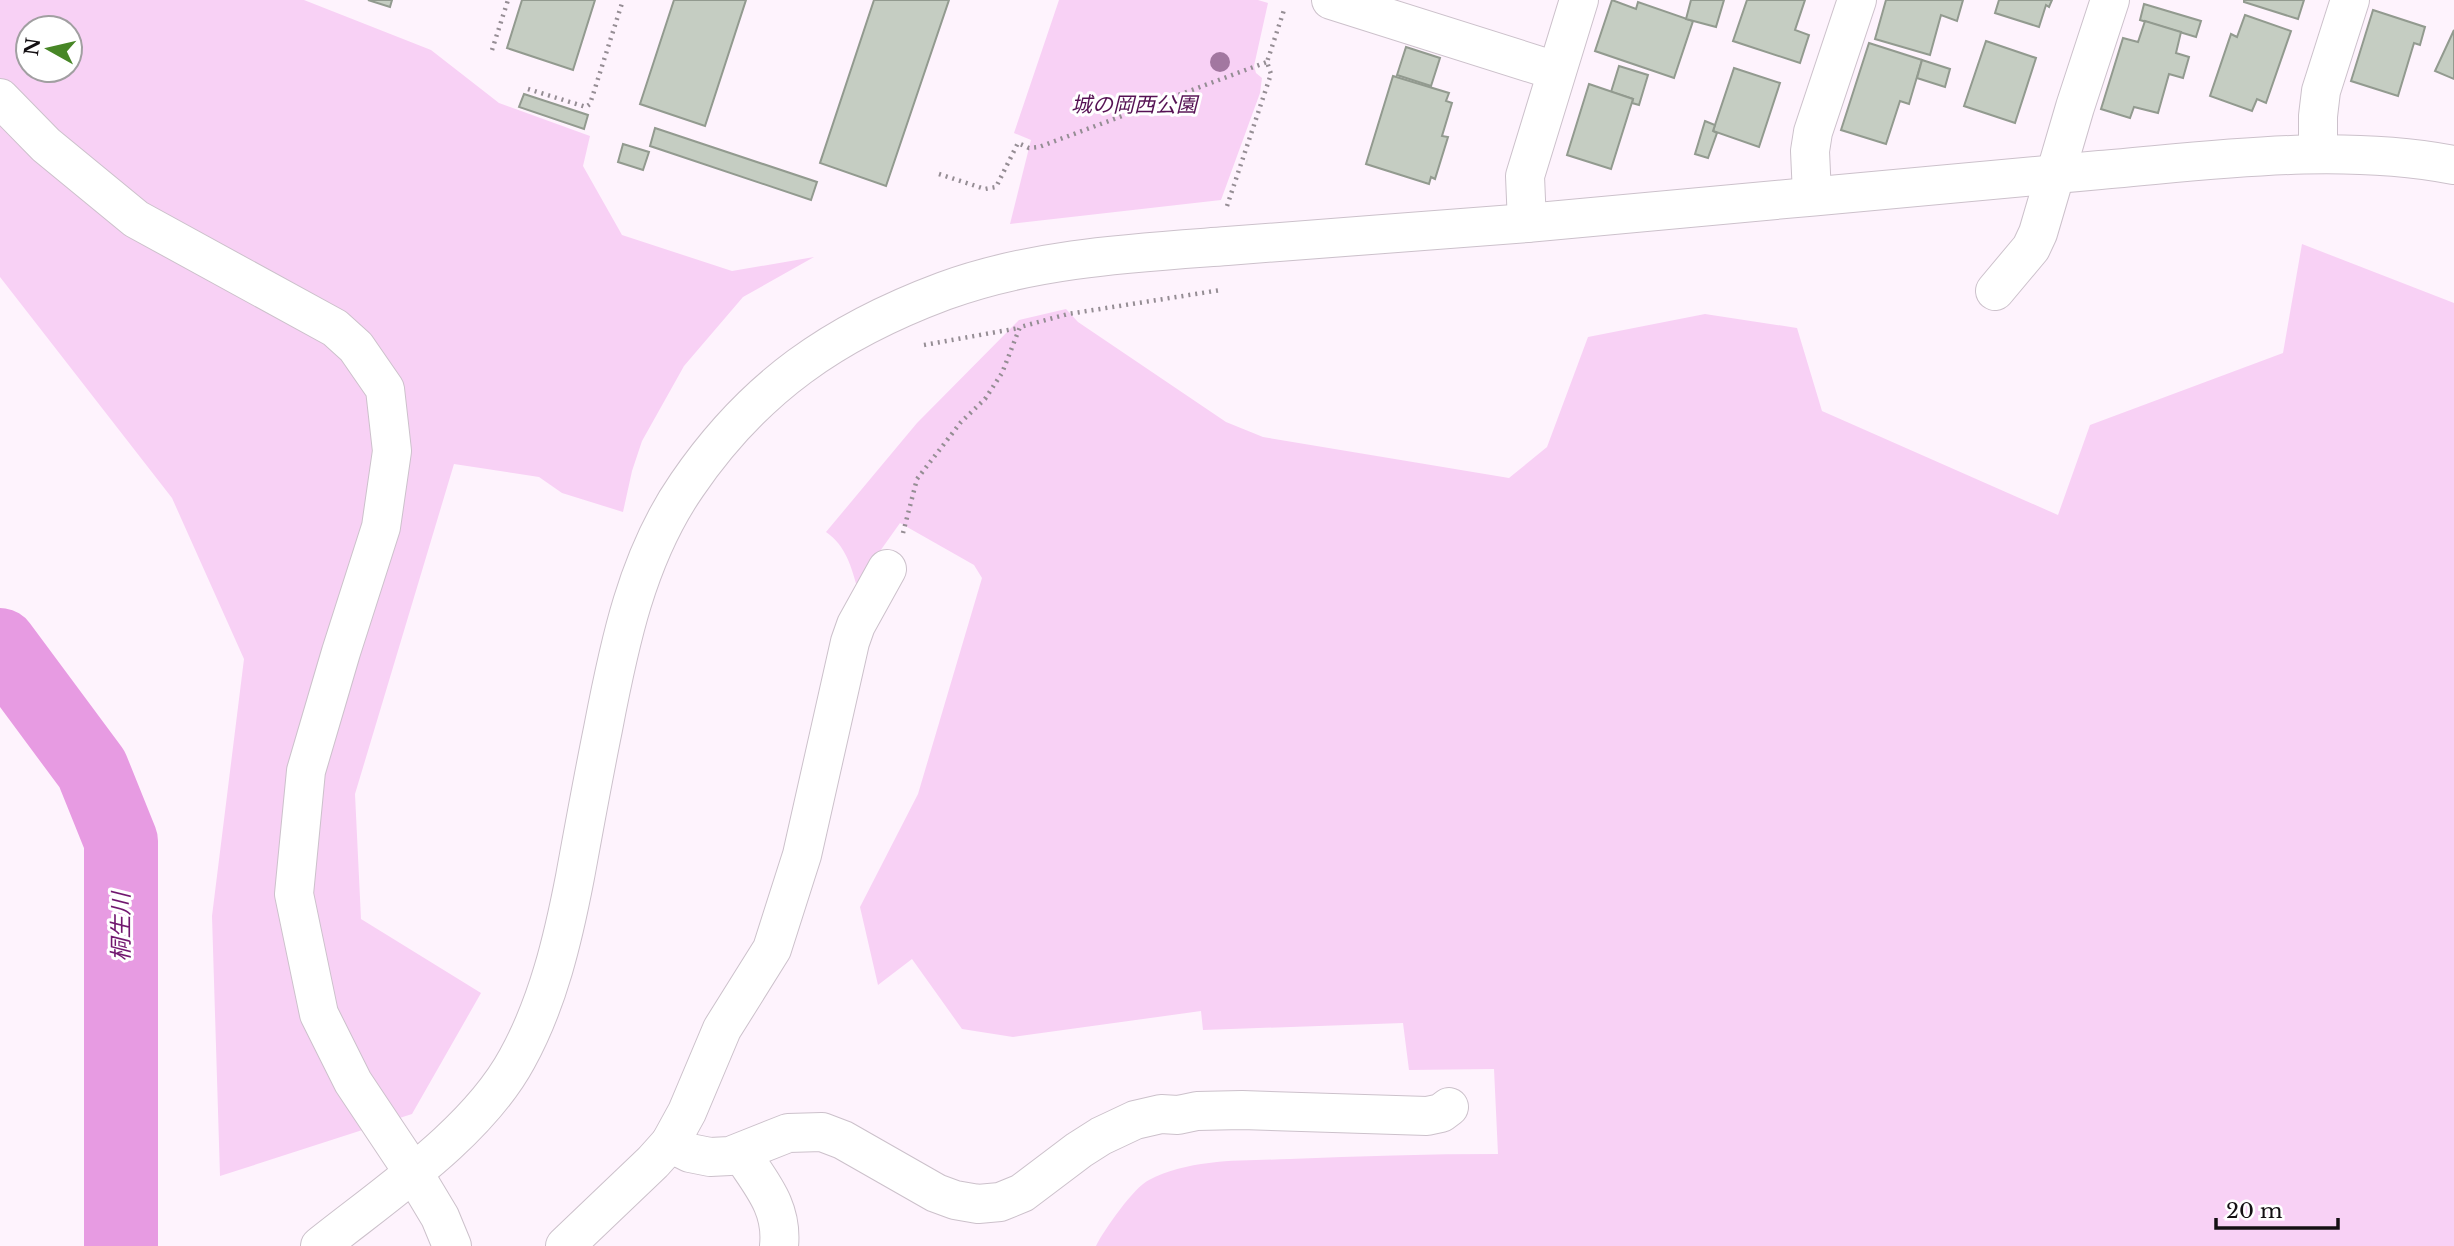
<svg xmlns="http://www.w3.org/2000/svg" width="2454" height="1246" viewBox="0 0 2454 1246" font-family="'Libre Baskerville','Noto Sans JP',serif">
<style>
.green{fill:#f8d1f5;fill-rule:evenodd}
.lines{fill:none;stroke-linecap:round;stroke-linejoin:round}
.river{stroke:#e79be2;stroke-width:74}
.building{fill:#c5cdc2;stroke:#929a8f;stroke-width:2}
.minor-casing{stroke:#ccc1cb;stroke-width:40}
.path{stroke:#958d94;stroke-width:4.5;stroke-dasharray:2 5;stroke-linecap:butt}
.minor{stroke:#fff;stroke-width:38}
.tree{fill:#a277a0}
.labels{text-anchor:middle;dominant-baseline:central;stroke-width:6;stroke-linejoin:round;paint-order:stroke}
.park-label{font-size:21px;font-style:italic;fill:#561254;stroke:#fff}
.water-label{font-size:23px;font-style:italic;fill:#71176f;stroke:#fff}
</style>
<rect width="100%" height="100%" fill="#fef3fd"/>
<g class="green">
<path d="M0 0H304L431 50 499 103 590 136 583 166 622 235 732 271 814 257 743 297 684 366 642 441 632 471 623 512 562 493 539 477 454 464 355 794 361 919 481 993 412 1114 220 1176 212 916 244 659 172 498 0 277ZM28 28H70V70H28Z"/>
<polygon points="1059,0 1258,0 1268,3 1254,66 1256,73 1262,78 1260,93 1221,200 1010,224 1031,140 1014,133"/>
<path d="M2302 244 2454 303V1246H1096C1104 1230 1134 1187 1149 1180 1192 1158 1243 1161 1290 1159 1359 1156 1428 1154 1498 1154L1494 1069 1409 1070 1403 1023 1203 1030 1201 1011 1013 1037 962 1029 912 959 878 985 860 907 918 794 982 578 974 565 900 523 873 561 858 590C851 566 846 546 826 532L917 423 1019 320 1066 309 1078 322 1226 422 1263 437 1509 478 1547 447 1588 337 1705 314 1797 328 1822 411 2058 515 2090 425 2283 353Z"/>
</g>
<g class="lines">
<polyline class="river" points="0,645 92,769 121,841 121,1246"/>
</g>
<g class="building">
<polygon points="368,0 392,0 390,7"/>
<polygon points="522,0 595,0 573,70 507,48"/>
<polygon points="674,0 746,0 705,126 640,104"/>
<polygon points="874,0 949,0 886,186 820,163"/>
<polygon points="1612,0 1636,9 1638,2 1693,21 1674,78 1595,51"/>
<polygon points="1691,0 1724,0 1716,27 1686,19"/>
<polygon points="1747,0 1805,0 1795,30 1809,35 1800,63 1733,41"/>
<polygon points="1886,0 1963,0 1957,21 1941,15 1930,55 1875,39"/>
<polygon points="1999,0 2052,0 2049,7 2046,5 2039,27 1995,13"/>
<polygon points="2244,0 2304,0 2298,19 2244,2"/>
<polygon points="2144,4 2201,21 2196,37 2140,20"/>
<polygon points="2373,10 2425,27 2420,45 2414,43 2398,96 2351,81"/>
<polygon points="2245,15 2291,31 2266,103 2257,99 2252,111 2210,96 2231,34 2237,37"/>
<polygon points="2145,21 2181,32 2176,53 2189,57 2183,78 2169,74 2158,113 2134,107 2130,118 2101,109 2123,38 2138,42"/>
<polygon points="2454,30 2454,79 2435,71"/>
<polygon points="1986,41 2036,58 2015,123 1964,106"/>
<polygon points="1869,43 1922,60 1909,104 1900,101 1886,144 1841,130"/>
<polygon points="1406,47 1440,58 1431,86 1397,75"/>
<polygon points="1922,60 1950,69 1945,87 1917,78"/>
<polygon points="1619,66 1648,75 1639,105 1632,103 1633,99 1611,92"/>
<polygon points="1734,68 1780,83 1759,147 1713,131"/>
<polygon points="1393,76 1449,93 1446,101 1452,103 1442,136 1448,137 1435,179 1431,177 1429,184 1366,164"/>
<polygon points="1589,84 1633,99 1611,169 1567,155"/>
<polygon points="524,94 588,115 584,129 519,107"/>
<polygon points="1705,121 1715,125 1713,131 1717,133 1708,158 1695,154"/>
<polygon points="655,128 817,182 811,200 650,146"/>
<polygon points="623,144 649,152 643,170 618,162"/>
</g>
<g class="lines">
<g class="minor-casing">
<g id="minor">
<polyline points="1331,0 1556,71"/>
<polyline points="0,98 46,145 136,219 335,328 356,347 385,389 392,451 381,527 341,652 306,771 294,894 319,1014 353,1082 413,1172 440,1217 452,1246"/>
<polyline points="2318,153 2318,116 2321,91 2350,0"/>
<polyline points="1812,195 1810,151 1813,132 1857,0"/>
<polyline points="1527,223 1525,176 1579,0"/>
<polyline points="1995,291 2031,248 2038,233 2075,107 2110,0"/>
<polyline points="670,1143 687,1112 722,1029 772,949 802,855 850,642 856,625 887,569"/>
<path d="M741 1153C761 1184 783 1207 779 1246"/>
<path d="M320 1246C385 1194 477 1133 517 1059 548 1003 563 939 575 877 584 828 593 778 603 729 619 645 637 557 687 485 754 387 834 332 944 291 1034 258 1133 253 1227 246 1327 238 1427 231 1527 223 1718 207 1909 186 2100 170 2218 160 2336 143 2454 165"/>
<polyline points="565,1246 653,1162 670,1143 690,1153 710,1157 730,1156 788,1133 822,1132 843,1140 936,1193 955,1200 978,1204 1000,1202 1022,1193 1079,1150 1101,1136 1135,1120 1161,1114 1178,1115 1197,1111 1242,1110 1427,1116 1441,1113 1449,1107"/>
</g>
</g>
<g class="path">
<polyline points="492,50 508,0"/>
<polyline points="528,89 586,107 590,104 623,0"/>
<polyline points="939,174 985,189 996,187 1018,143 1029,148 1039,147 1267,62"/>
<polyline points="1227,206 1271,74 1267,62 1284,10"/>
<polyline points="924,345 1019,328"/>
<polyline points="903,533 917,479 961,422 985,399 1002,373 1020,327 1068,314 1221,290"/>
</g>
<use href="#minor" class="minor"/>
</g>
<circle class="tree" cx="1220" cy="62" r="10"/>
<g class="labels">
<g class="park-label">
<text x="1134" y="105">城の岡西公園</text>
</g>
<g class="water-label">
<text transform="translate(121 927) rotate(-90)">桐生川</text>
</g>
</g>
<g transform="translate(49 49) rotate(278)"><circle r="33" fill="#ffffff" stroke="#a19fa1" stroke-width="2"/>
<path d="M0-5L12 26L0 18L-12 26Z" fill="#478626"/>
<text y="-10" font-size="19" font-weight="bold" text-anchor="middle" fill="#141013">N</text>
</g>
<path d="M2216 1218v10h122v-10" fill="none" stroke="#141013" stroke-width="3.5"/>
<text x="2226" y="1218" font-size="21" fill="#141013" stroke="#ffffff" stroke-width="5" paint-order="stroke">20 m</text>
</svg>
